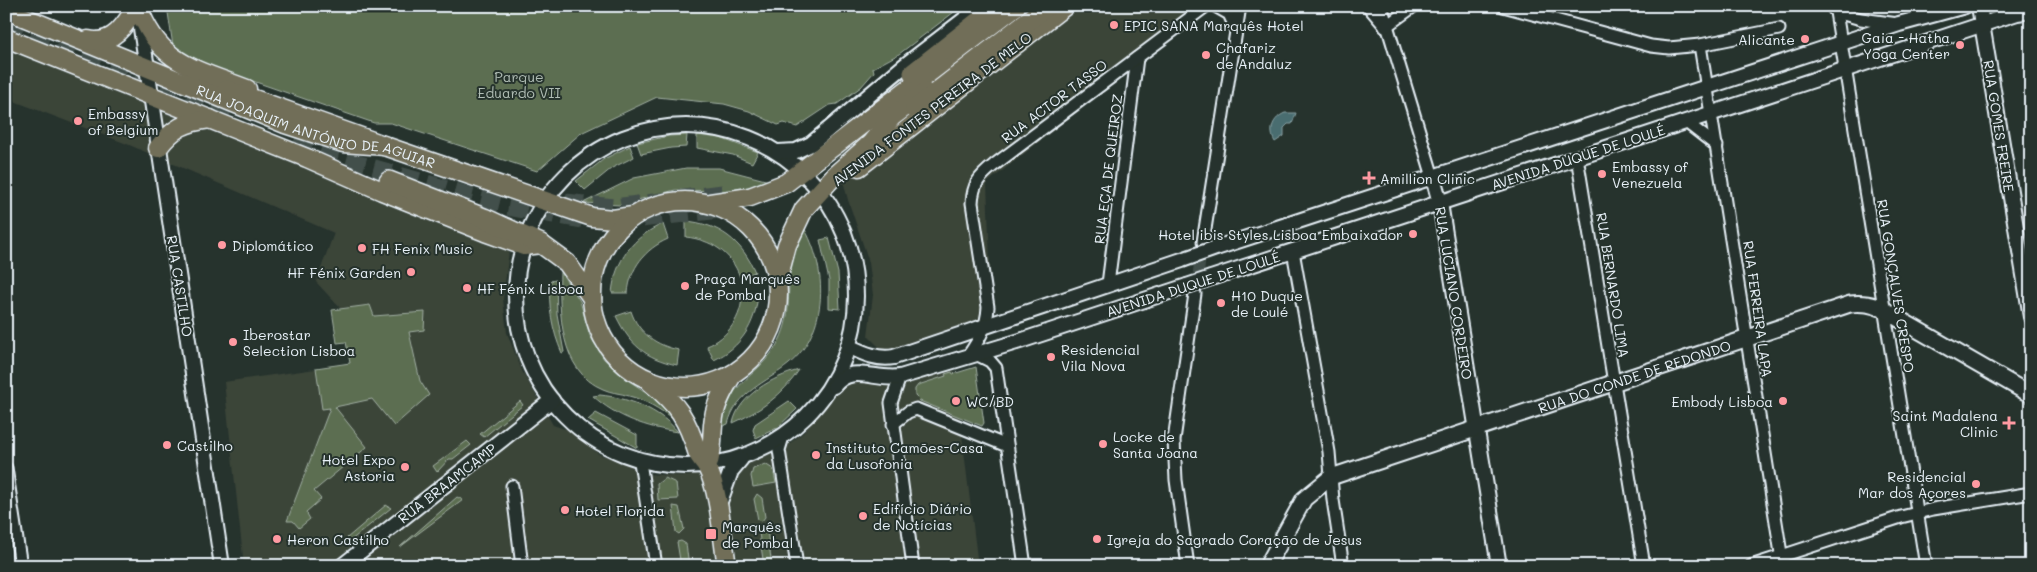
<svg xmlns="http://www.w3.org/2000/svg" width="2037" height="572" viewBox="0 0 2037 572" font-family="Mali,sans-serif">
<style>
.built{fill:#3b4439}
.green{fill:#5c6e51;stroke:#a2b0a4}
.water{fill:#4a6d70;stroke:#89a2a6}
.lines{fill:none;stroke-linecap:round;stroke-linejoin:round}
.minor-tunnel{stroke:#43504b;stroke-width:11;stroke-dasharray:11 5.5;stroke-linecap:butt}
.trunk-tunnel{stroke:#43504b;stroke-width:19;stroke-dasharray:19 9;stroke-linecap:butt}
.minor-casing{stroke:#e8f1f8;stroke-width:15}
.tertiary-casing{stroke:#e8f1f8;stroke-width:18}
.secondary-casing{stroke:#e8f1f8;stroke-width:19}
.primary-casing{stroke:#e8f1f8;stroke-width:21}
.trunk-casing{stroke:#e8f1f8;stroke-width:22}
.minor{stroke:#26332d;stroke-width:11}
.tertiary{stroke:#26332d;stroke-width:14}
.secondary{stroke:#26332d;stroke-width:15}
.primary{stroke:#716e59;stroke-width:18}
.trunk{stroke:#716e59;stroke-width:19}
.tertiary-bridge-casing{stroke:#e8f1f8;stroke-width:18;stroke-linecap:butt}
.tertiary-bridge{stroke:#26332d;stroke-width:14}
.poi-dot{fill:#ff9aa2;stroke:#26332d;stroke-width:2}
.labels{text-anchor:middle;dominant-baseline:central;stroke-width:4;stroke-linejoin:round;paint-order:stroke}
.poi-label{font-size:14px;fill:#e8f1f8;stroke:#26332d;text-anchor:start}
.park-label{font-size:14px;fill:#b0bdb5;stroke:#26332d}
.street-label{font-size:14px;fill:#e8f1f8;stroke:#26332d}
</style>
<rect width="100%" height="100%" fill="#26332d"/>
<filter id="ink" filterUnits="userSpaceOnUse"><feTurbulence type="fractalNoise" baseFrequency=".02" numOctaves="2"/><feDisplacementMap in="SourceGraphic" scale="10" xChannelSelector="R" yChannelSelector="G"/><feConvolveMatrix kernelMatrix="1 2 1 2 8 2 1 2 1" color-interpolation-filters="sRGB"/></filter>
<g filter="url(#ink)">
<g class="built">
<polygon points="975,6 1211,6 987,183 992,316 888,356 868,336 873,295 869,262 848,200 828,123"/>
<polygon points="6,48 202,124 509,251 503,299 507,333 522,371 553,425 568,430 599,454 627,464 644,474 688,476 781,450 803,433 847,377 953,361 978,566 244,566 224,382 351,364 342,310 316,282 334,233 127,144 6,98"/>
</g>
<g class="green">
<polygon points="167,6 962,6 899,54 873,68 874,72 861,87 837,104 830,105 797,127 784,123 778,125 749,111 724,104 657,97 581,133 537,171 391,123 374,123 198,62 173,46"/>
<polygon points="687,135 686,147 671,148 641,154 637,143 669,136"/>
<polygon points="697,135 720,138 758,152 752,163 733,155 697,148"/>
<polygon points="630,146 634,157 612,168 585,190 576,181 604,159"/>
<polygon points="686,168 719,168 773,182 728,191 675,190 619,205 583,203 634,178"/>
<path d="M686 221C719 224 742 241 755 272L740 277C731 252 711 240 686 237Z"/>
<path d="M663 224 668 239C645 249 630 268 628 293H612C615 261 633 236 663 224Z"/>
<path d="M803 226C828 268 829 331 789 364 766 383 736 392 728 424L720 427C724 384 761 376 779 341 793 313 786 291 791 262 793 250 799 238 803 226Z"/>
<polygon points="829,238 838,273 840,309 829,308 829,280 820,240"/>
<path d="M560 271 580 301 590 336 604 359 626 379 655 398 674 417 673 419C660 409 645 400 629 396 621 393 611 393 603 389 559 371 559 311 560 271Z"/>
<path d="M556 280 557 314 564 352 562 353C552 331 548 305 550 281Z"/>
<path d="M742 295H758C755 325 741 347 714 360L707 346C728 338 742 316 742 295Z"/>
<polygon points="370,305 374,316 425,312 424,330 409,332 420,381 429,395 394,426 372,399 335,407 367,447 314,491 321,499 306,512 310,519 299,528 293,521 287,521 330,408 322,409 316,368 350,363 346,342 337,343 332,310"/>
<path d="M631 311C638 333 657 346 679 350L677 365C645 358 630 345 616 316Z"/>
<polygon points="976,367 984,423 982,426 920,401 915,396 915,389 918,385 946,376 945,374 952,372 953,374"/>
<path d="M799 370C783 395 760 411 733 423 739 395 773 377 799 370Z"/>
<path d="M600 395C629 398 659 409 678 432 647 428 616 417 593 396Z"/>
<polygon points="520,401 523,405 484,437 480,434"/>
<polygon points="789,401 797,409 777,428 756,438 753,430 755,424"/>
<polygon points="596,413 637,435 637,448 588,420"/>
<polygon points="467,441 471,445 453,459 449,459 437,472 433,466"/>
<polygon points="765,464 773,469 776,483 753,487 751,476 753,469"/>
<polygon points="665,478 676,483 678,499 658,500 657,484"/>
<polygon points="757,494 762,498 765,517 762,521 758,520 754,499"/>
<polygon points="457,497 463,500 400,547"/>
<polygon points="386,505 391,508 350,541 347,538"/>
<polygon points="673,506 679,507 684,529 679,534 676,532"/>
<polygon points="761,528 767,530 772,566 764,566 759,533"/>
<polygon points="681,541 686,544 689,566 681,566 677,542"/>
</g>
<path class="water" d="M1285 113H1296L1292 124H1288L1284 128V136L1275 142C1268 130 1273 118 1285 113Z"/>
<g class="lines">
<polyline class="minor-tunnel" points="1196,290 1202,246"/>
<g class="trunk-tunnel">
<polyline points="6,21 233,111"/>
<polyline points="836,135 913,73"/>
<polyline points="293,144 315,152 468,196 508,206 588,220"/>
<polyline points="565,203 615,208 729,193"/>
<polyline points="615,221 729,208"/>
</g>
<g class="minor-casing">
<g id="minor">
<polyline points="1215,6 1229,14 1236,29"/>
<polyline points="1368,6 1384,25"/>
<polyline points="1378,6 1383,12 1433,177"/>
<polyline points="1503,6 1651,46 1669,48 1700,45 1783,566"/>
<polyline points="1831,6 1836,12 1926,566"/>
<polyline points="1836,12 1861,19 1898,24"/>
<polyline points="1385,27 1414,6"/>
<polyline points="1700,45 1779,29"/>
<polyline points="1686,122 1717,146"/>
<polyline points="1577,157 1644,566"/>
<polyline points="1203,242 1240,6"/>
<polyline points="1293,251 1329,452 1333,500 1343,566"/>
<polyline points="1108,284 1137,58"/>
<polyline points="976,354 990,361 996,368 1025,566"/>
<path d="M968 356C979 340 987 327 988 307L972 203C973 184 979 177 994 165L1206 6"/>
<polyline points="900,377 891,403 913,566"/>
<polyline points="893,424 908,412 916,409 1007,446"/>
<polyline points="783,437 779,450 797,566"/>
<polyline points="640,462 656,566"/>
<polyline points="6,468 21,566"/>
<polyline points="512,486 522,566"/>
<polyline points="1188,566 1176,480 1174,440 1195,294"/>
<polyline points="1751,566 1901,517 1933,509 2031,493"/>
</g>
</g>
<g class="tertiary-casing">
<g id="tertiary">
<polyline points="1979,6 2031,317"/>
<polyline points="139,15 222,566"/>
<circle cx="686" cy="296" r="170"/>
<polyline points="778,152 796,151 811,144 904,66 982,6"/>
<polyline points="1433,177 1440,203 1499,566"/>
<polyline points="1216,248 1899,24 1965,6"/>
<polyline points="1211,278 2017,13 2031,11"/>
<path d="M848 346C863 353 877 360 894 357L1182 260"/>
<path d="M834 386C852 363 874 381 900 377L1020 341 1187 286"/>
<polyline points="718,507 731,471 741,459"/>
<polyline points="342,566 552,400"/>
</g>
</g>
<g class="secondary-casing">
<g id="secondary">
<path id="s1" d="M1267 566 1304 499 1331 477 1850 304C1870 302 1883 307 1899 319L2031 395"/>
</g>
</g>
<g class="primary-casing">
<g id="primary">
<path d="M138 6C158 64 195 69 247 89"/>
<path id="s2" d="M6 10 285 124 343 143 385 146 592 217 613 219 633 216"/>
<polyline points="6,38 307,158 382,191 485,232 524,246 541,244 567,263 592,298"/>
<path d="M88 40C112 46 126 25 136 6"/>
<path d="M158 148C173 128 185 122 210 119"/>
<polyline points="859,167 1065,6"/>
<circle cx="685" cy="294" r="93"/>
<polyline points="710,203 750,197 786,183 1016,6"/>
<polyline points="778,279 787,245 804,209 835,175 871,143 892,117 925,92"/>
<path d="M650 382C679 406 687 419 698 454 700 459 705 462 707 467 720 493 722 537 727 566"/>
<path d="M707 467C714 451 711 434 714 417 716 402 725 387 733 374"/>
</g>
</g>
<g class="trunk-casing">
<g id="trunk">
<polyline points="913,73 998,6"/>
<polyline points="227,90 385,146"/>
<polyline points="915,109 1047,6"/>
<polyline points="389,181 484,218 541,244"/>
</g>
</g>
<use href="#minor" class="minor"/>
<use href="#tertiary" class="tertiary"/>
<use href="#secondary" class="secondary"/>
<use href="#primary" class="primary"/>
<use href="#trunk" class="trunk"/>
<g class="tertiary-bridge-casing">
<g id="tertiary-bridge">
<polyline points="1182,260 1216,248"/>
<polyline points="1187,286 1211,278"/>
</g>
</g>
<use href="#tertiary-bridge" class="tertiary-bridge"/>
</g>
</g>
<g class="poi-dot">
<circle cx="1114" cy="25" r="5"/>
<circle cx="1805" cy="39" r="5"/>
<circle cx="1960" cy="45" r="5"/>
<circle cx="1206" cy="55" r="5"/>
<circle cx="78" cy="121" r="5"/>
<circle cx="1602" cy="174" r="5"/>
<path d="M1366.5 170.5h5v5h5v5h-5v5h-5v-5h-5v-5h5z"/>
<circle cx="1413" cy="234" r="5"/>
<circle cx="222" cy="245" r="5"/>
<circle cx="362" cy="248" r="5"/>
<circle cx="411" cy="272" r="5"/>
<circle cx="685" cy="286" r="5"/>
<circle cx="467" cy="288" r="5"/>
<circle cx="1221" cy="303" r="5"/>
<circle cx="233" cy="342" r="5"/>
<circle cx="1051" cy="357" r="5"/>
<circle cx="956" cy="401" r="5"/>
<circle cx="1783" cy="401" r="5"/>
<path d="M2006.5 415.5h5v5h5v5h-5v5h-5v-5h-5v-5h5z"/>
<circle cx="1103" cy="444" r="5"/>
<circle cx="167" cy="445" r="5"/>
<circle cx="816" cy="455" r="5"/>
<circle cx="405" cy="467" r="5"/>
<circle cx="1976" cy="484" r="5"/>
<circle cx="565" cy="510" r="5"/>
<circle cx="863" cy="516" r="5"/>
<rect x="705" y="528" width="12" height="12" rx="2.5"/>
<circle cx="277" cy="539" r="5"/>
<circle cx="1097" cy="539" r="5"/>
</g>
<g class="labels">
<g class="poi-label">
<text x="1124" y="25">EPIC SANA Marquês Hotel</text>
<text x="1950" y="37" text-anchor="end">Gaia - Hatha<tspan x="1950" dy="16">Yoga Center</tspan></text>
<text x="1795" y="39" text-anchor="end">Alicante</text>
<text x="1216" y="47">Chafariz<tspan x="1216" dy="16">de Andaluz</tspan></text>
<text x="88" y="113">Embassy<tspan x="88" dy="16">of Belgium</tspan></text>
<text x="1612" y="166">Embassy of<tspan x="1612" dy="16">Venezuela</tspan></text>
<text x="1380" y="178">Amillion Clinic</text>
<text x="1403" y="234" text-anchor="end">Hotel ibis Styles Lisboa Embaixador</text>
<text x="232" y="245">Diplomático</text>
<text x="372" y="248">FH Fenix Music</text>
<text x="401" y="272" text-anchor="end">HF Fénix Garden</text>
<text x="695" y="278">Praça Marquês<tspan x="695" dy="16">de Pombal</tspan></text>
<text x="477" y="288">HF Fénix Lisboa</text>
<text x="1231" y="295">H10 Duque<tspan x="1231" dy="16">de Loulé</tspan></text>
<text x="243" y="334">Iberostar<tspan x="243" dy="16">Selection Lisboa</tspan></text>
<text x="1061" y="349">Residencial<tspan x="1061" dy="16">Vila Nova</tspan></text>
<text x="966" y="401">WC/BD</text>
<text x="1773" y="401" text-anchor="end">Embody Lisboa</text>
<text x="1998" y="415" text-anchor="end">Saint Madalena<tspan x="1998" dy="16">Clinic</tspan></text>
<text x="1113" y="436">Locke de<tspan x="1113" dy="16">Santa Joana</tspan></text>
<text x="177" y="445">Castilho</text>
<text x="826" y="447">Instituto Camões-Casa<tspan x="826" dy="16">da Lusofonia</tspan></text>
<text x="395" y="459" text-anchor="end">Hotel Expo<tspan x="395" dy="16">Astoria</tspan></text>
<text x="1966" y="476" text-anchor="end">Residencial<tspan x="1966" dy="16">Mar dos Açores</tspan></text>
<text x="873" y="508">Edifício Diário<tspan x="873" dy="16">de Notícias</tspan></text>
<text x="575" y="510">Hotel Florida</text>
<text x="722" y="526">Marquês<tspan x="722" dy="16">de Pombal</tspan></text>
<text x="287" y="539">Heron Castilho</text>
<text x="1107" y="539">Igreja do Sagrado Coração de Jesus</text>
</g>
<g class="park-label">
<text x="519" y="76">Parque<tspan x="519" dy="16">Eduardo VII</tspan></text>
</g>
<g class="street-label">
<text transform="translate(1054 101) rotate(-37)">RUA ACTOR TASSO</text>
<text transform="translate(932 109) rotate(-37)">AVENIDA FONTES PEREIRA DE MELO</text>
<text stroke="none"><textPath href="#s2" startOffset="332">RUA JOAQUIM ANTÓNIO DE AGUIAR</textPath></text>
<text transform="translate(1999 126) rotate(81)">RUA GOMES FREIRE</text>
<text transform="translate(1578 157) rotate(-18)">AVENIDA DUQUE DE LOULÉ</text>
<text transform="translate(1108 169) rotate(-83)">RUA EÇA DE QUEIROZ</text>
<text transform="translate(1193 284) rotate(-18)">AVENIDA DUQUE DE LOULÉ</text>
<text transform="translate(1613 285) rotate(81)">RUA BERNARDO LIMA</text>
<text transform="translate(180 286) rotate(81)">RUA CASTILHO</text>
<text transform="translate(1896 286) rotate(81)">RUA GONÇALVES CRESPO</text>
<text transform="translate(1454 293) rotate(81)">RUA LUCIANO CORDEIRO</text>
<text transform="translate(1758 309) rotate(82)">RUA FERREIRA LAPA</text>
<text stroke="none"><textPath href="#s1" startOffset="431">RUA DO CONDE DE REDONDO</textPath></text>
<text transform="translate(447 483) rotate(-38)">RUA BRAAMCAMP</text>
</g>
</g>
<rect width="2037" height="572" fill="none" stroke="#26332d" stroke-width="25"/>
<rect x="12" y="12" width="2012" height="547" fill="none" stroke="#e8f1f8" stroke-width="2" filter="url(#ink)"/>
</svg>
